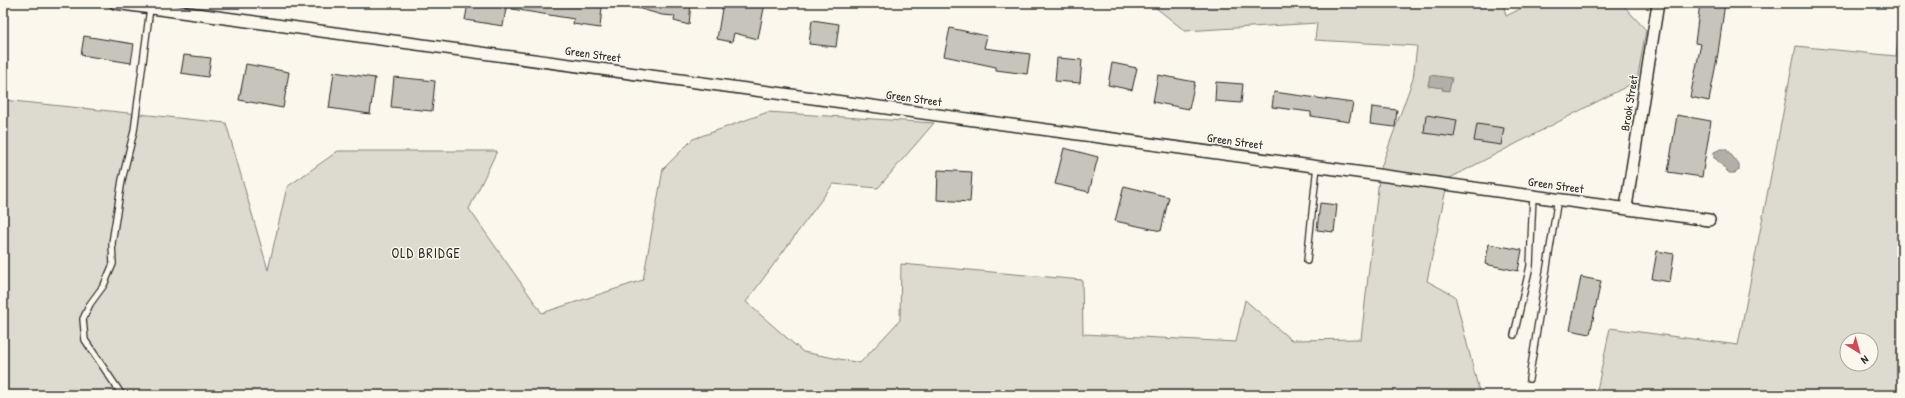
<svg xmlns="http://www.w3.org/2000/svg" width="1905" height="398" viewBox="0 0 1905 398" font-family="'Patrick Hand',sans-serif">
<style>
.green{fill:#dddad0;stroke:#84827e;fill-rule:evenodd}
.water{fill:#b1afa7;stroke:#7b7a75}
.building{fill:#c7c4bc;stroke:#2b2b2b}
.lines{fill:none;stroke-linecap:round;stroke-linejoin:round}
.service-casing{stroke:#2b2b2b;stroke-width:8}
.minor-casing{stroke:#2b2b2b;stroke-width:14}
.service{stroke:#fbf7ec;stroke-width:5.5}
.minor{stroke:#fbf7ec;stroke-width:11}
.labels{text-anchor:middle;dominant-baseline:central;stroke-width:3;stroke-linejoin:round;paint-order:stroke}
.street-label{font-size:12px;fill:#2b2b2b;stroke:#fbf7ec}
.quarter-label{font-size:14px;letter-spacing:1px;fill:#2b2b2b;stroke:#fbf7ec}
</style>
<rect width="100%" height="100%" fill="#fbf7ec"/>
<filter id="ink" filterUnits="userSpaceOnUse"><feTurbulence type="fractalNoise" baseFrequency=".025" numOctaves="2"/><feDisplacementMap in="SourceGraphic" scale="8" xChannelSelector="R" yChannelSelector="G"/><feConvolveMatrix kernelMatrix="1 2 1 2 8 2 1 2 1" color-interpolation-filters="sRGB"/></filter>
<g filter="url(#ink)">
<g class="green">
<polygon points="1150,3 1503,3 1506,16 1532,3 1621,3 1646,30 1637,81 1448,179 1427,281 1455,296 1480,395 3,395 3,100 226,123 268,270 287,187 338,151 497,151 469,209 542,313 643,280 663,169 693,139 768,112 934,123 878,188 833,184 746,302 803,352 860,363 900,320 901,264 1082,280 1083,334 1236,342 1245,300 1291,340 1361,339 1380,170 1413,79 1417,46 1315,40 1317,23 1185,31"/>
<path d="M1902 19V395H1596L1610 328 1738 345 1796 46 1896 56ZM1847 340H1871V364H1847Z"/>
</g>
<g class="water">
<polygon points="1430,75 1452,78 1449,91 1442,90 1443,88 1428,86"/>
<polygon points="1721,149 1726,149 1739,164 1739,170 1735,173 1729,173 1716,159 1714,158 1714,152"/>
</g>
<g class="building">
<polygon points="468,3 507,3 503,26 465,20"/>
<polygon points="512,3 569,3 602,7 600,28 573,24 574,19 512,9"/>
<polygon points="635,3 691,3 689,25 674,21 675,16 662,15 634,7"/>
<polygon points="723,3 765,3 758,39 734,33 732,42 717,39"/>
<polygon points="1700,3 1725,3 1718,53 1709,101 1690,97 1701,44 1695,43"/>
<polygon points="812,20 839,24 836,47 809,44"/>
<polygon points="950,28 987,36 984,48 1030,54 1027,74 996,70 996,67 944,56"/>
<polygon points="84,36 134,44 131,63 81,55"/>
<polygon points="184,55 211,58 208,77 181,73"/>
<polygon points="1057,58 1082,60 1080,83 1055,81"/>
<polygon points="1112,63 1137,68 1132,90 1108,85"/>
<polygon points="246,64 289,72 283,108 239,100"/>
<polygon points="334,72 375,78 370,114 329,108"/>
<polygon points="1158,75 1195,82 1189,109 1153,102"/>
<polygon points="394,77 435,81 432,111 391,107"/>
<polygon points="1216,82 1243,84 1241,103 1215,101"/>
<polygon points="1274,92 1353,103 1349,122 1311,116 1311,112 1272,107"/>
<polygon points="1372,107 1397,110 1395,127 1370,124"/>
<polygon points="1426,115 1457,120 1454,137 1424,133"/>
<polygon points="1677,115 1711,121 1702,177 1668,172"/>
<polygon points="1477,124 1504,128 1501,145 1474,141"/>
<polygon points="1064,148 1098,157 1089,192 1055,184"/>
<polygon points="938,170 972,172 970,202 937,200"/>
<polygon points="1124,186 1169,197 1161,231 1115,221"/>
<polygon points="1320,203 1337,205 1334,232 1317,230"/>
<polygon points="1489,244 1522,250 1518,271 1485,264"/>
<polygon points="1657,251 1674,254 1670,282 1652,279"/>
<polygon points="1581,277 1601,281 1590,334 1570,330"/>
</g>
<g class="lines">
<g class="service-casing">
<g id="service">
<polyline points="1307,261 1317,166"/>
<polyline points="1514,335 1530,266 1533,195"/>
<polyline points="1529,379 1558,198"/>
<polyline points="122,395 85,340 83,319 90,304 104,285 113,264 112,243 122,180 134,131 150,8"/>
</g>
</g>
<g class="minor-casing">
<g id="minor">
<polyline points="115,3 1709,220"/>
<polyline points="1626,207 1658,3"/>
</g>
</g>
<use href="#service" class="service"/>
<use href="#minor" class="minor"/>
</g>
</g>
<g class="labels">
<g class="street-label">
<text transform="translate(593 54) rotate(8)">Green Street</text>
<text transform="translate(914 98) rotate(8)">Green Street</text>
<text transform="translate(1629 103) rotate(-81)">Brook Street</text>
<text transform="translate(1235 141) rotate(8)">Green Street</text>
<text transform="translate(1556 185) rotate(8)">Green Street</text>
</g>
<g class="quarter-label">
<text x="426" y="252">OLD BRIDGE</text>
</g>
</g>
<rect width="1905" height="398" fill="none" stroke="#fbf7ec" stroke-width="16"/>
<rect x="8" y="8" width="1889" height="382" fill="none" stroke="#2b2b2b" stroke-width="1.5" filter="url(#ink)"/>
<g transform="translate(1859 352) rotate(143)"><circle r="19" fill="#fbf7ec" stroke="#a8a59f"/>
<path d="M0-3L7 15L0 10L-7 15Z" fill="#d1495b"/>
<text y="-6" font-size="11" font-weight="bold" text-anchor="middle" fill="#2b2b2b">N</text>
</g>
</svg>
